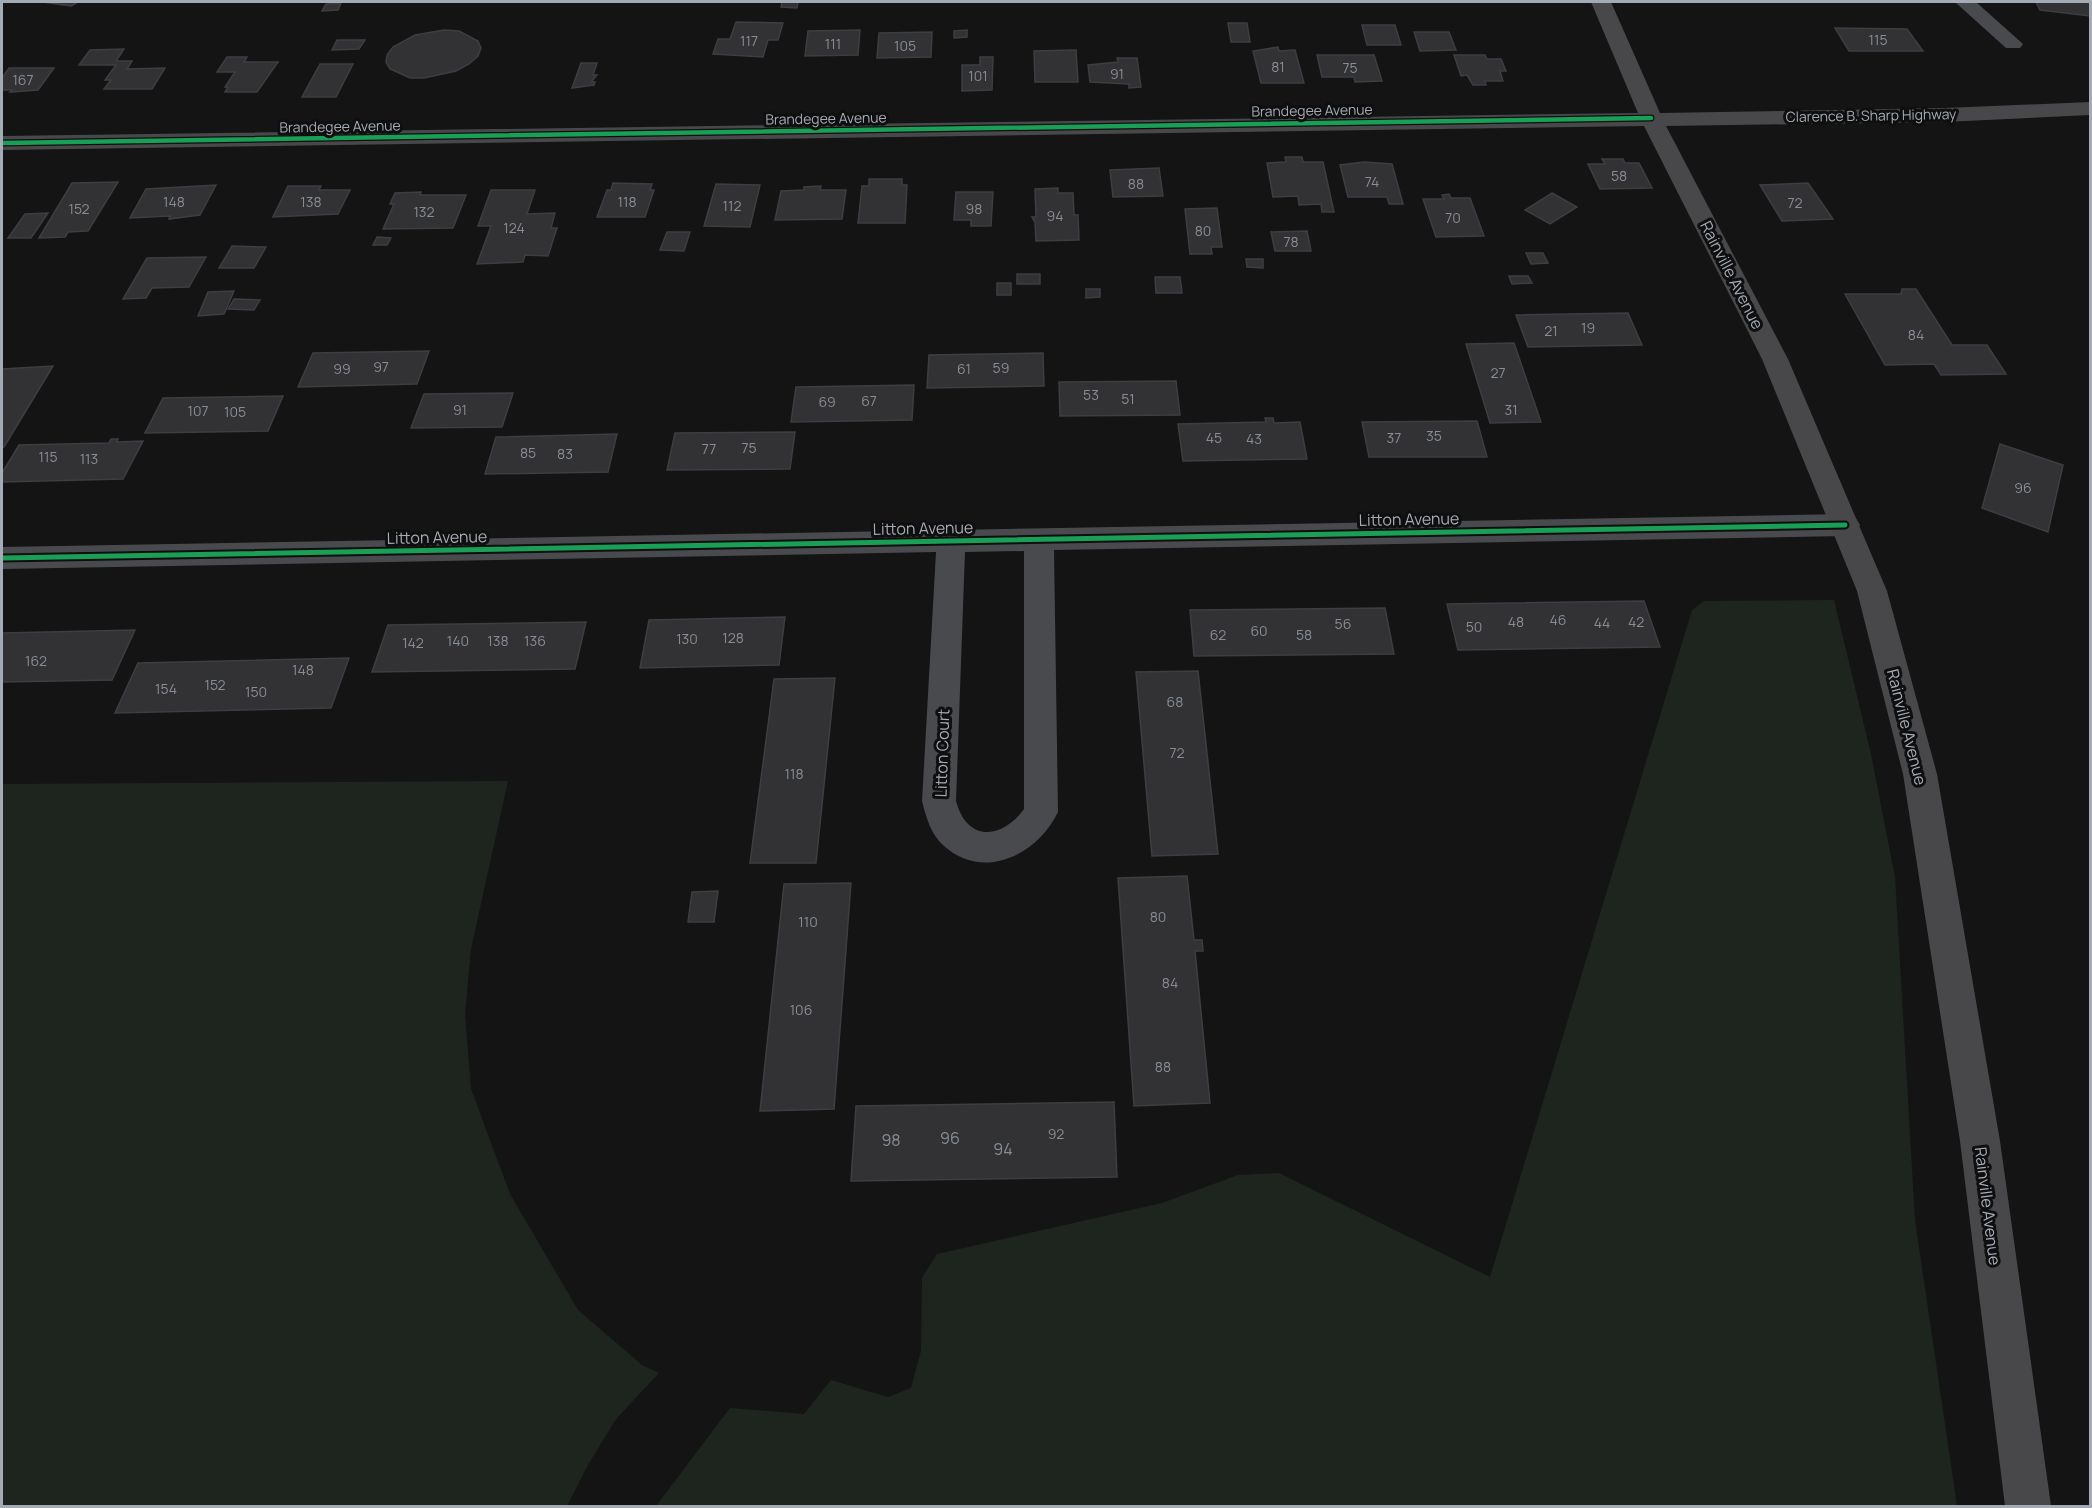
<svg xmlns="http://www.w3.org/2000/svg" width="2092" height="1508" viewBox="0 0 2092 1508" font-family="Manrope,sans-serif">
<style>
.green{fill:#1e251f}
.building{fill:#323234;stroke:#3d3e41;stroke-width:1.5}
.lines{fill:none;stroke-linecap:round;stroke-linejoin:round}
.street{fill:#494a4d;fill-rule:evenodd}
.secondary{fill:#48484b;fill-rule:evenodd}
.cycleway-far1-casing{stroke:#0f0f10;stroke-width:7}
.cycleway-casing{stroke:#0f0f10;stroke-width:9}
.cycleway-far1{stroke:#1a9f57;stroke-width:4.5}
.cycleway{stroke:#1a9f57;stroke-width:5}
.labels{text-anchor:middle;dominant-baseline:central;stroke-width:6;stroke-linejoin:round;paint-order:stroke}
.number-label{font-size:14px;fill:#888d95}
.far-street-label{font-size:14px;fill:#a5abb5;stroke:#0f0f10}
.street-label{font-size:16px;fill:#a5abb5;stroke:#0f0f10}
.near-number-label{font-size:16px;fill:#888d95}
</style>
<rect width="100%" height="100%" fill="#141415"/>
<g class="green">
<polygon points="1834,600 1871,754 1895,877 1915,1220 1957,1506 656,1506 730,1408 804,1414 831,1380 888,1397 911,1388 921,1351 922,1278 937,1254 1162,1203 1238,1175 1279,1173 1490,1277 1692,610 1704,601"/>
<polygon points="508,781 471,949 465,1014 471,1089 510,1194 578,1310 642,1365 659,1373 616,1419 588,1465 567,1506 2,1506 2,784"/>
</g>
<g class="building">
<polygon points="43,2 78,2 71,6"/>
<polygon points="782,2 798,2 797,8 781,7"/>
<polygon points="2036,2 2090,2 2090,16 2040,10"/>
<polygon points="341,3 338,10 322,11 326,4"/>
<polygon points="736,22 783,23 778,40 768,40 763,57 713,54 718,39 730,39"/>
<polygon points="1228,23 1247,23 1250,42 1231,42"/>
<polygon points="1362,25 1395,25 1401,45 1367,45"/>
<polygon points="1835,28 1907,29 1923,51 1849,51"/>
<polygon points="444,30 459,31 478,41 481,48 478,56 469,64 456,71 424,78 410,78 390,69 386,62 387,55 393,47 415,35"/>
<polygon points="860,30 858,55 805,56 808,31"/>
<polygon points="967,30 967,37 954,38 954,31"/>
<polygon points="932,32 931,57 877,58 879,33"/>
<polygon points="1414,32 1449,32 1456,50 1420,51"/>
<polygon points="337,40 365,40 359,49 332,50"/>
<polygon points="1278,47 1279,51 1295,50 1304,83 1261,83 1253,51"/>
<polygon points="124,49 116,61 132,61 127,69 165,68 152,89 104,89 111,80 105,80 116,65 79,65 90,50"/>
<polygon points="1076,50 1078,82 1035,82 1034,51"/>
<polygon points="1317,55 1374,55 1382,81 1355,82 1354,77 1322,77"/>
<polygon points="1454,55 1485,55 1487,59 1501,59 1506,71 1500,71 1503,81 1485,81 1486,85 1473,85 1467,75 1461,76"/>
<polygon points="227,57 247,57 244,62 278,62 257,92 225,92 228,87 225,87 235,72 217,72"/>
<polygon points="980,57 993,57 992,90 962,91 962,65 980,65"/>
<polygon points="1117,58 1137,58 1141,87 1129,88 1129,84 1090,82 1088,65 1118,62"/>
<polygon points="581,63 597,63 593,75 597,75 591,82 595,82 594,85 572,88"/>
<polygon points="320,64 353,64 336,97 302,97"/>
<polygon points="9,68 54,68 38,90 10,92 12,90 2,90 2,78"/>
<polygon points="1285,157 1302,157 1303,162 1323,162 1334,212 1322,212 1321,204 1299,205 1298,196 1273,197 1267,163 1286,162"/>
<polygon points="1602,159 1623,159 1625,163 1639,163 1652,188 1600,189 1588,164 1605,164"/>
<polygon points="1364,162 1392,164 1403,204 1389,204 1387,197 1348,197 1340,165"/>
<polygon points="1159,168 1163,196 1113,197 1110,170"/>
<polygon points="869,179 902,179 902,185 907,185 905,223 858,223 862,186 869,186"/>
<polygon points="118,182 88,231 68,232 65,237 39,238 72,183"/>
<polygon points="613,183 652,184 650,190 654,190 645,217 597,217 607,190 611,190"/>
<polygon points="1808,183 1833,219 1782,221 1760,185"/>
<polygon points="716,184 760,185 750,227 704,226"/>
<polygon points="216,185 200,215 169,219 170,216 130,218 146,189"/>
<polygon points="288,186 321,186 319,190 350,190 338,214 273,217"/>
<polygon points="821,186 820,190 846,190 842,219 775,220 781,191 804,190 804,187"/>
<polygon points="1058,188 1058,193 1073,193 1074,215 1078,215 1079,240 1036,241 1035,222 1032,217 1036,217 1035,189"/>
<polygon points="491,190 535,190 527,214 555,213 551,228 557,228 548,256 525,255 523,262 477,264 491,226 478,226"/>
<polygon points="421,192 420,195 466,195 453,228 383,229 394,204 390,204 395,193"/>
<polygon points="956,192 993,192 991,226 971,226 971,220 954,220"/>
<polygon points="1552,193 1577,207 1550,224 1525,210"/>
<polygon points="1449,194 1451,198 1470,198 1484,236 1436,237 1423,199 1444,199 1442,195"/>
<polygon points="1217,208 1222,247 1211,247 1212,254 1190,254 1185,209"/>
<polygon points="48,213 31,238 8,238 25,214"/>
<polygon points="1307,231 1311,251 1275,251 1271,232"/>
<polygon points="667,232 690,232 684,251 660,250"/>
<polygon points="377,237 391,238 387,245 373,245"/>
<polygon points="232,246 266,247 254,268 219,268"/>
<polygon points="1526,253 1543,253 1548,263 1531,264"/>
<polygon points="206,257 189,287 152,288 146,298 123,299 147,258"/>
<polygon points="1246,259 1263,259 1263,268 1247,267"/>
<rect x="1017" y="274" width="23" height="10"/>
<polygon points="1509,276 1528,276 1532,283 1512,284"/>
<polygon points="1155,277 1180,277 1182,293 1156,293"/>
<rect x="997" y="283" width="14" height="12"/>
<polygon points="1086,289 1100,289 1100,297 1086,298"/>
<polygon points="1902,289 1916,289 1952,345 1987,345 2006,374 1941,375 1934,364 1885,365 1845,294 1901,294"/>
<polygon points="234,291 224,314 198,316 208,292"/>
<polygon points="234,299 260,300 254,310 228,309"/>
<polygon points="1628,313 1642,345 1528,347 1516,315"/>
<polygon points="1514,343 1541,422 1490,423 1466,344"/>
<polygon points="429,351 417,384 298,387 313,353"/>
<polygon points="1043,353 1044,386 927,388 929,355"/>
<polygon points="53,366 4,447 2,447 2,369"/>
<polygon points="1176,381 1180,415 1060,416 1059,382"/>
<polygon points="914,385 912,420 791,422 796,387"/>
<polygon points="513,393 502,427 411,428 424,394"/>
<polygon points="283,396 268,431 145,433 163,398"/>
<polygon points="1265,418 1273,418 1274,423 1300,422 1307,459 1183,461 1178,424 1266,422"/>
<polygon points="1477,421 1487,457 1369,457 1362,422"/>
<polygon points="795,432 790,469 667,470 675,433"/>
<polygon points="617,434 608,472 485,474 496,437"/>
<polygon points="111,439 118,439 117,442 143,441 123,479 2,482 2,473 19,445 109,443"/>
<polygon points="2000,444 2063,465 2048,532 1982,508"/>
<polygon points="1644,601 1660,647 1458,650 1447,604"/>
<polygon points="1385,608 1394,654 1194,656 1190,610"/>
<polygon points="785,617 779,665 640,668 649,620"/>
<polygon points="586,622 575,669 372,672 388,625"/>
<polygon points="135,630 112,680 2,682 2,633"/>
<polygon points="349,658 331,708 115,713 138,663"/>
<polygon points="1198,671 1218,854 1152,856 1136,672"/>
<polygon points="835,678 816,863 750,863 774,679"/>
<polygon points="1187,876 1194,940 1202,940 1203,951 1195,951 1210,1103 1134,1106 1118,878"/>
<polygon points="851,883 834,1109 760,1111 784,884"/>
<polygon points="718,891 714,922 688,922 692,892"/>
<polygon points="1114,1102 1117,1177 851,1181 856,1106"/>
</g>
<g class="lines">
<g class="street">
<polygon points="1955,2 1976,2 2023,44 2020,48 2006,48"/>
<path d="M1845 514 1855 517 1860 525 1855 533 1845 536 1054 550 1058 812C1038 854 984 882 944 846 931 835 926 817 922 801L936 552 2 569V547ZM1024 551V809C1001 840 967 842 956 801L965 552Z"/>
</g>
<polygon class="secondary" points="1591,2 1611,2 1660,113 1945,108 2090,102 2090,115 1945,122 1666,126 1788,359 1887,591 1937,774 2000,1141 2051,1506 2005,1506 1960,1141 1903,774 1857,591 1762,359 1644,126 2,150 2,136 1638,113"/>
<g class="cycleway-far1-casing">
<polyline id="cycleway-far1" points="2,143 1651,118"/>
</g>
<g class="cycleway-casing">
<polyline id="cycleway" points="2,558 1845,525"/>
</g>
<use href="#cycleway-far1" class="cycleway-far1"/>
<use href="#cycleway" class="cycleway"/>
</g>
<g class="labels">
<g class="number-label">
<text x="1878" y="39">115</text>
<text x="749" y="40">117</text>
<text x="833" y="43">111</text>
<text x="905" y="45">105</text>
<text x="1278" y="66">81</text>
<text x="1350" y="67">75</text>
<text x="1117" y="73">91</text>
<text x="978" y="75">101</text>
<text x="23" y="79">167</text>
<text x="1619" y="175">58</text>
<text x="1372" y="181">74</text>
<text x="1136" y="183">88</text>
<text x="174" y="201">148</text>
<text x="311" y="201">138</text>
<text x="627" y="201">118</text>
<text x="1795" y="202">72</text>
<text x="732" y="205">112</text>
<text x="79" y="208">152</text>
<text x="974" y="208">98</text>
<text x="424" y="211">132</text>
<text x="1055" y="215">94</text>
<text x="1453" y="217">70</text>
<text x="514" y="227">124</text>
<text x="1203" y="230">80</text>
<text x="1291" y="241">78</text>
<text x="1588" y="327">19</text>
<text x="1551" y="330">21</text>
<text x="1916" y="334">84</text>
<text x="381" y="366">97</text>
<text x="1001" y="367">59</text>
<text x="342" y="368">99</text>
<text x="964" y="368">61</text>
<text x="1498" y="372">27</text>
<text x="1091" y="394">53</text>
<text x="1128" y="398">51</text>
<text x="869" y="400">67</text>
<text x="827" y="401">69</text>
<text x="460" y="409">91</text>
<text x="1511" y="409">31</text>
<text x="198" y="410">107</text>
<text x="235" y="411">105</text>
<text x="1434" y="435">35</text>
<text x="1214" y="437">45</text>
<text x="1394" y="437">37</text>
<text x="1254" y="438">43</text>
<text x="749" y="447">75</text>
<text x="709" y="448">77</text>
<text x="528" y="452">85</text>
<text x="565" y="453">83</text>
<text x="48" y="456">115</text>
<text x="89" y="458">113</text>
<text x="2023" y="487">96</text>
<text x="1558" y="619">46</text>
<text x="1516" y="621">48</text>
<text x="1636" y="621">42</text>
<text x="1602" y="622">44</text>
<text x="1343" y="623">56</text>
<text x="1474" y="626">50</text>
<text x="1259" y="630">60</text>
<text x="1218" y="634">62</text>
<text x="1304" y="634">58</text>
<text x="733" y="637">128</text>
<text x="687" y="638">130</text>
<text x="458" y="640">140</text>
<text x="498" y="640">138</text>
<text x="535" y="640">136</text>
<text x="413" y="642">142</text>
<text x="36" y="660">162</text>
<text x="303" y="669">148</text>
<text x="215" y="684">152</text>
<text x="166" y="688">154</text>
<text x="256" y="691">150</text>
<text x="1175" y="701">68</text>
<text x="1177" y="752">72</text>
<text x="794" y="773">118</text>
<text x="1158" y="916">80</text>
<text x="808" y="921">110</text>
<text x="1170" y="982">84</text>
<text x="801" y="1009">106</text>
<text x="1163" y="1066">88</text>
<text x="1056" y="1133">92</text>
</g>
<g class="far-street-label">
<text transform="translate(1312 110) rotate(-1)">Brandegee Avenue</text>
<text transform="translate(1871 115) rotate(-1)">Clarence B. Sharp Highway</text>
<text transform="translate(826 118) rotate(-1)">Brandegee Avenue</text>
<text transform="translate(340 126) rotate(-1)">Brandegee Avenue</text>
</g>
<g class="street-label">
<text transform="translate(1732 275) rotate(63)">Rainville Avenue</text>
<text transform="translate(1409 519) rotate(-1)">Litton Avenue</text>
<text transform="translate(923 528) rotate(-1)">Litton Avenue</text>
<text transform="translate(437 537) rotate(-1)">Litton Avenue</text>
<text transform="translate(1907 727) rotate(76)">Rainville Avenue</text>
<text transform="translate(942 753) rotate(-88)">Litton Court</text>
<text transform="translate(1988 1206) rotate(83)">Rainville Avenue</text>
</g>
<g class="near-number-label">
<text x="950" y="1138">96</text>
<text x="891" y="1140">98</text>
<text x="1003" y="1149">94</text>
</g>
</g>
<rect width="2092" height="1508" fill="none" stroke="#a5abb5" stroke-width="6"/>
</svg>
